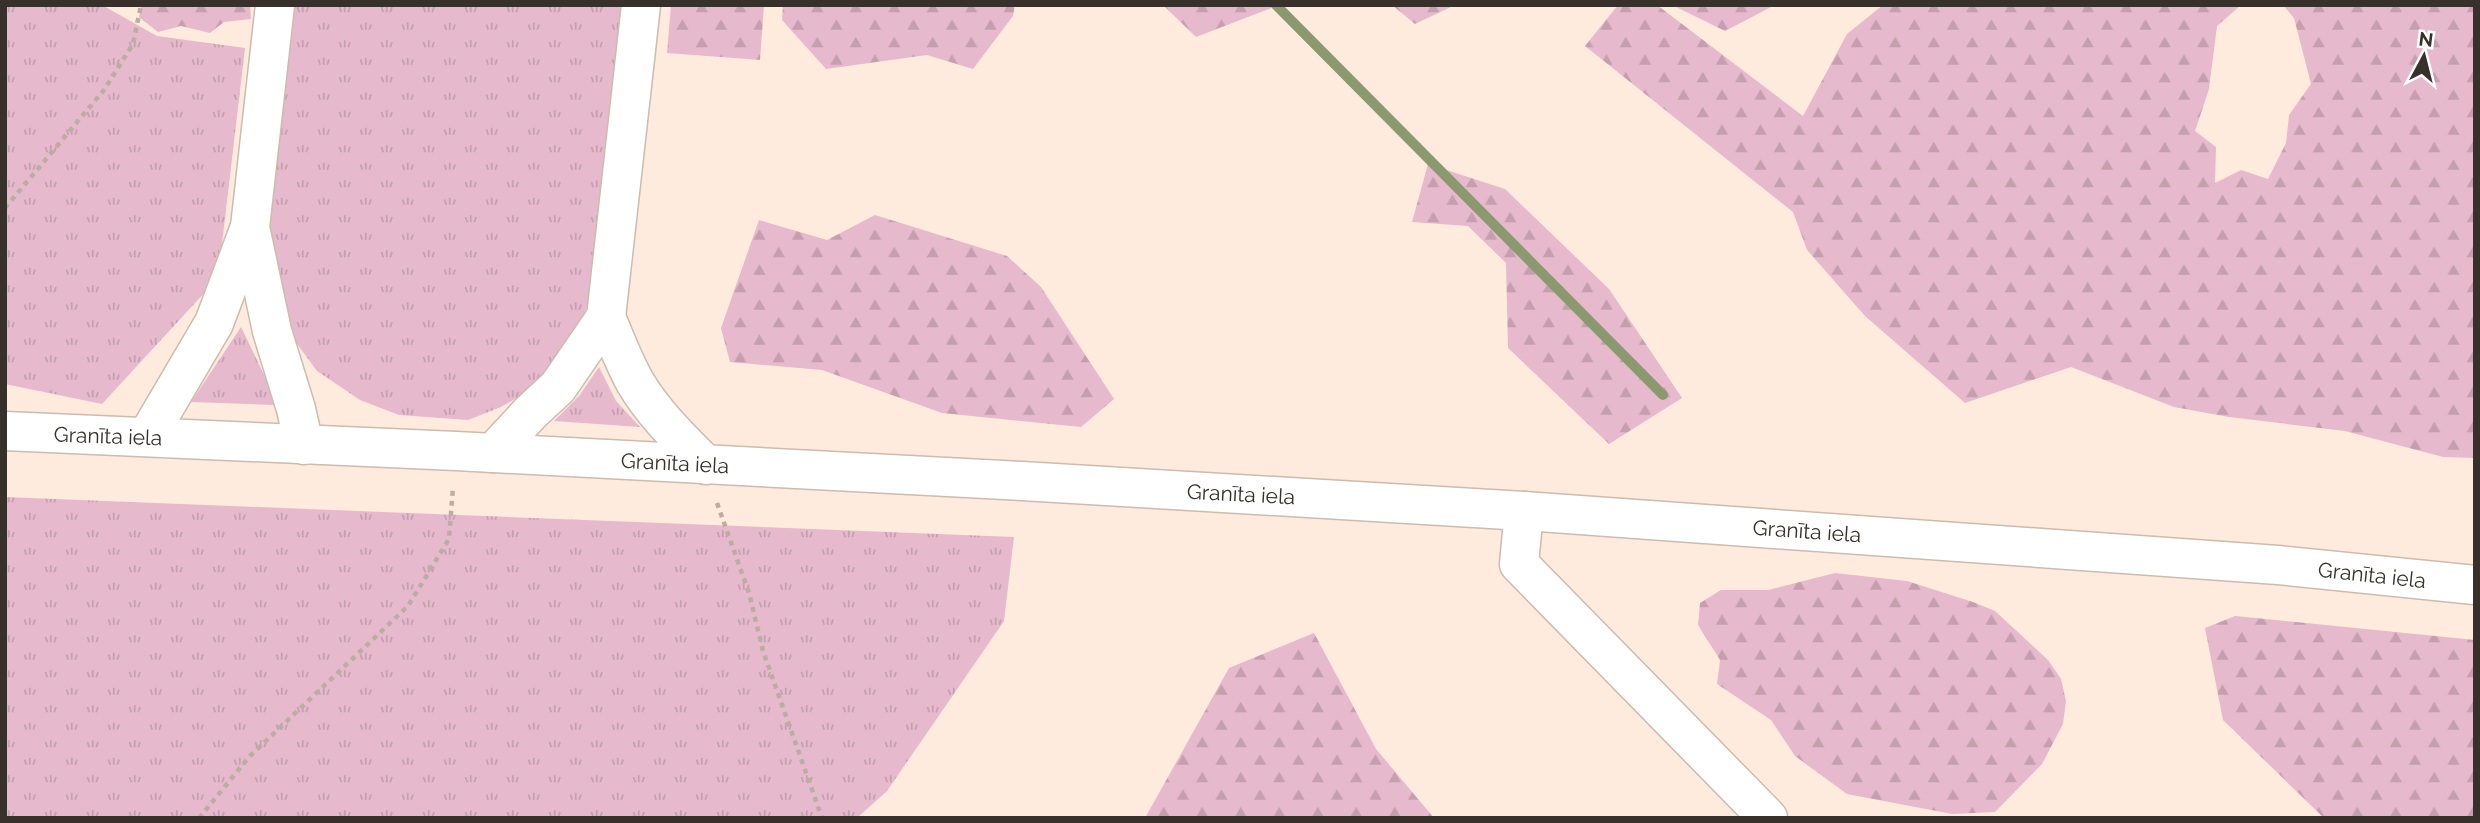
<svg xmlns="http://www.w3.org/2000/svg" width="2480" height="823" viewBox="0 0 2480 823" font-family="Raleway,sans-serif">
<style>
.grass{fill:url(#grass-tufts)}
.forest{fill:url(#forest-firs)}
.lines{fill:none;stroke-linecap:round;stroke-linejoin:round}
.stream{stroke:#8b996e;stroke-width:10}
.minor-casing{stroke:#cdbbae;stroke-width:41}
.major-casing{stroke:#cdbbae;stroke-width:41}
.path{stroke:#bcada3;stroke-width:4.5;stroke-dasharray:5 5;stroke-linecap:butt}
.minor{stroke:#fff;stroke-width:38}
.major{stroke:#fff;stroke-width:38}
.labels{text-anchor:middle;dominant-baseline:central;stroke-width:7;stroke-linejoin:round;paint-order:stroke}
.street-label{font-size:21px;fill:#37302b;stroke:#fff}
</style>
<defs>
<pattern id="grass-tufts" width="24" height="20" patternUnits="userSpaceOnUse" patternTransform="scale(1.75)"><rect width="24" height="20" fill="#e6b9cc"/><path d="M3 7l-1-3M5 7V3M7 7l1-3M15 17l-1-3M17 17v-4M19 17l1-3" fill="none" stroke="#c69faf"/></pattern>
<pattern id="forest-firs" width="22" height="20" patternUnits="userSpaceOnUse" patternTransform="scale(1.75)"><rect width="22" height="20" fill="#e6b9cc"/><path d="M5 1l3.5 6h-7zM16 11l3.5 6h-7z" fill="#c69faf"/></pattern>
</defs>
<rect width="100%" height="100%" fill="#feebde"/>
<g class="grass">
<polygon points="5,5 102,5 157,36 245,48 218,278 102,404 5,384"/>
<polygon points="295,5 622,5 588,305 565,353 535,387 501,407 468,420 399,415 360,400 317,371 292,337 270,275 270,226"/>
<polygon points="241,327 270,387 274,405 191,402"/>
<polygon points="599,367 616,401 640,427 554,421 579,396"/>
<polygon points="5,497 1014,537 1004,621 887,791 857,818 5,818"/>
</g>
<g class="forest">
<polygon points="141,5 250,5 251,19 224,22 210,33 181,26 158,32 139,17"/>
<polygon points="671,5 764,5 760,60 667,53"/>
<polygon points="783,5 1015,5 1013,16 973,69 927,55 826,69 782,20"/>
<polygon points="1163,5 1279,5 1196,37"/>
<polygon points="1392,5 1455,5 1415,24"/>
<polygon points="1618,5 1657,5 1803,116 1847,34 1883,5 2241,5 2217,26 2209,89 2195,131 2216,147 2215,183 2241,170 2268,179 2286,143 2289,115 2311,84 2294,18 2283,5 2475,5 2475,458 2443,457 2345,431 2229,417 2174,407 2071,367 1965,403 1865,316 1807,250 1793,212 1585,46"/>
<polygon points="1672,5 1775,5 1725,31"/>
<polygon points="1428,164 1505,189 1609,289 1682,398 1609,444 1508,348 1506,263 1468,226 1412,222"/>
<polygon points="875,215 1007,256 1041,287 1114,399 1081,427 942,413 822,370 730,362 721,328 759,220 827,240"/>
<polygon points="1835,573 1907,581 1973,602 1995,611 2048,660 2061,679 2066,701 2063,724 2042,764 1995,812 1952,814 1847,794 1795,756 1771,720 1717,684 1720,660 1698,625 1700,603 1721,590 1768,590"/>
<polygon points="2235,616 2475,640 2475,818 2324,818 2223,720 2205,628"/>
<polygon points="1314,633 1376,749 1434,818 1145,818 1229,668"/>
</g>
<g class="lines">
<polyline class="stream" points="1276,5 1663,395"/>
<g class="minor-casing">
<g id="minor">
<polyline points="275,5 250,227 272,331 296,409 304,445"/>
<path d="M606 317C615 339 624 362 635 382 654 414 680 439 706 465"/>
<polyline points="147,437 214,323 250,227"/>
<polyline points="493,453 530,413 558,387 606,317 641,5"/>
<polyline points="1524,511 1519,564 1768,818"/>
</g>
</g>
<g class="major-casing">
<polyline id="major" points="5,431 456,451 1022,481 1524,511 2278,565 2475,585"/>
</g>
<g class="path">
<polyline points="5,208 104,90 133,44 141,5"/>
<polyline points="717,503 749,593 763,651 822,818"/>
<polyline points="199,818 250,756 408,606 449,539 453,487"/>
</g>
<use href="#minor" class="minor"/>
<use href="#major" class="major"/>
</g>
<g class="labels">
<g class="street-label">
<text transform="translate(108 436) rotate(2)">Granīta iela</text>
<text transform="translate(675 463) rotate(3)">Granīta iela</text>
<text transform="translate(1241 494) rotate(3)">Granīta iela</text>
<text transform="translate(1807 531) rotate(4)">Granīta iela</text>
<text transform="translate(2372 575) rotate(6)">Granīta iela</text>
</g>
</g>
<rect width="2480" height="823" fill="none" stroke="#37302b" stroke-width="14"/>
<g transform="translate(2424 56) rotate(7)" stroke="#ffffff" stroke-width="5" paint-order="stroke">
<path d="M0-5L12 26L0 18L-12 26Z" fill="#37302b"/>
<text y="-10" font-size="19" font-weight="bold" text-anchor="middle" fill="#37302b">N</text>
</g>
</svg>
